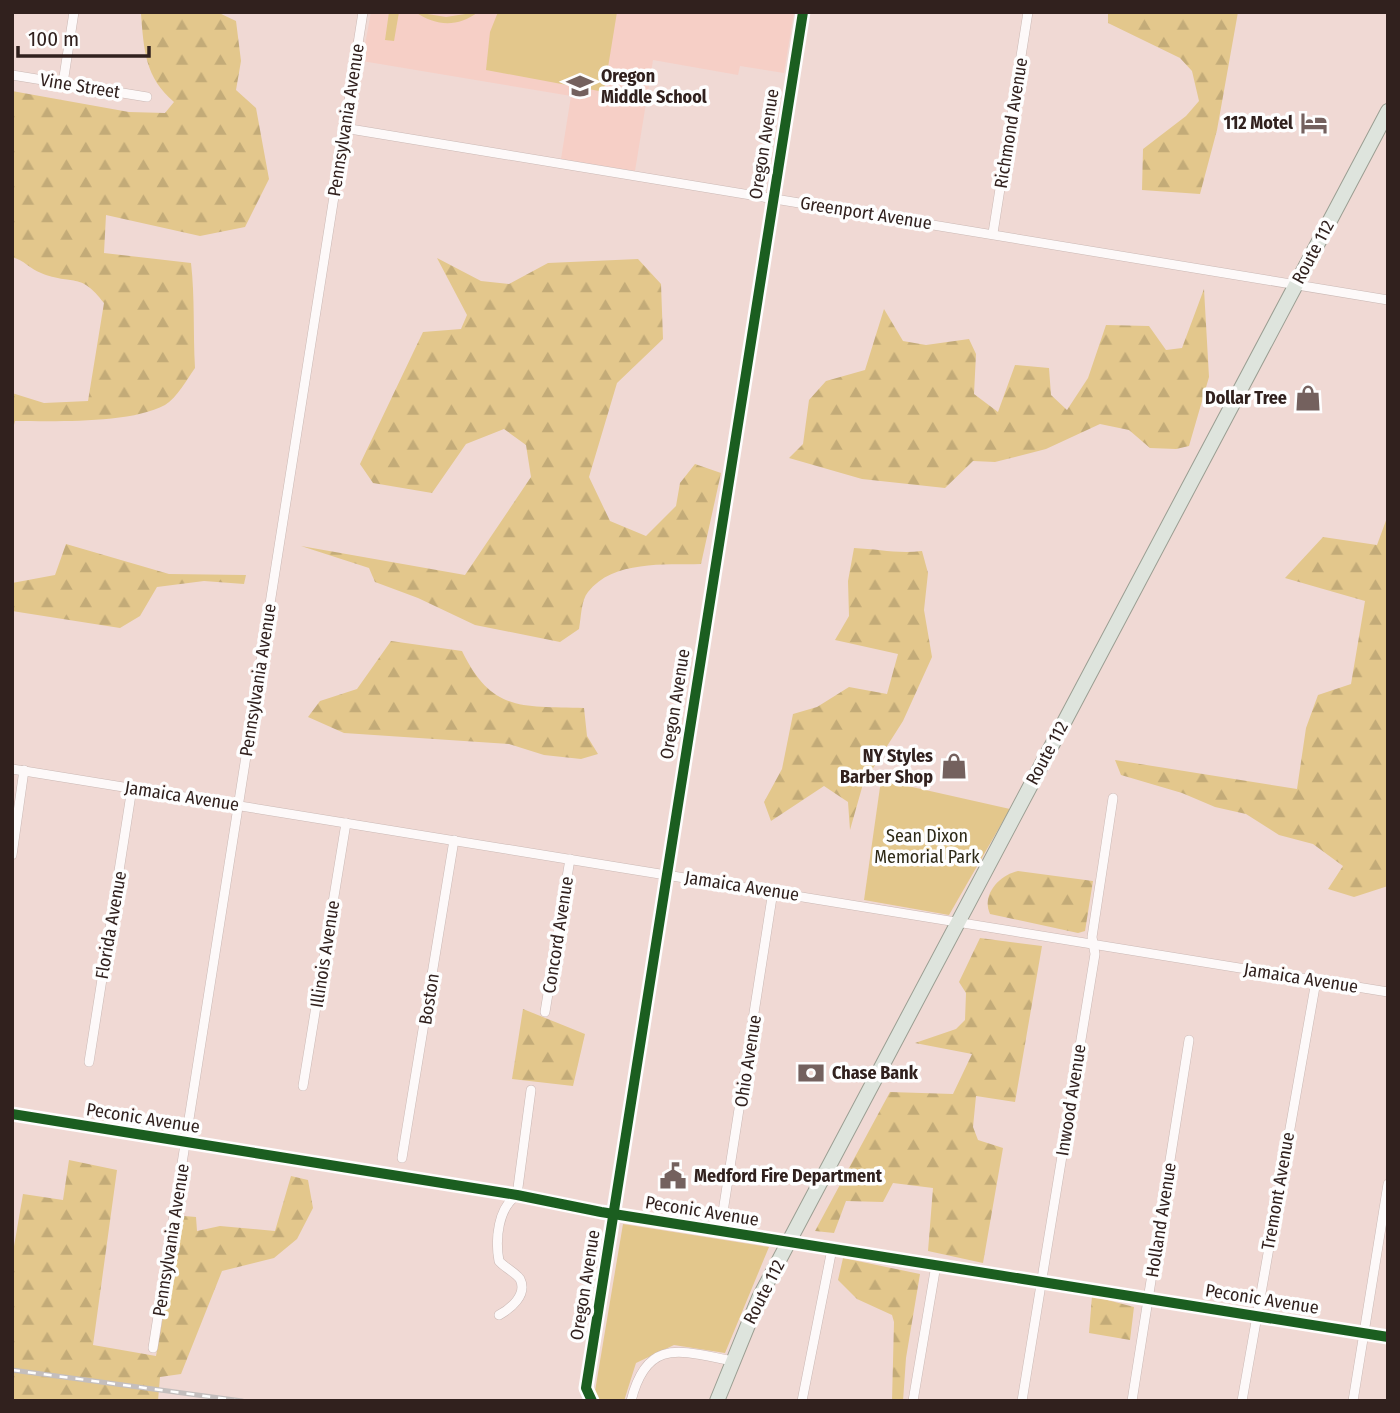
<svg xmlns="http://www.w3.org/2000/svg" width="1400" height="1413" viewBox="0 0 1400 1413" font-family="'Fira Sans Condensed',sans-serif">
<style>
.built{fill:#f6cfc6}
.green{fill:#e3c78c}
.forest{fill:url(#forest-firs)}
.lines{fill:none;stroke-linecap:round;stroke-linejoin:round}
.street-casing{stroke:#cab8b4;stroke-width:10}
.primary-casing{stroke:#9a9e92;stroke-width:16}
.street{stroke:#fdf9f9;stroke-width:9}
.primary{stroke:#dee4dd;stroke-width:14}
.rail-casing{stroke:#c4bebd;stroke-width:5}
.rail{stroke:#fefefe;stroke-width:2.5;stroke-dasharray:8;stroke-linecap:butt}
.cycleway-casing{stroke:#fefefe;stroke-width:15}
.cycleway{stroke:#1b5e20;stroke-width:10}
.labels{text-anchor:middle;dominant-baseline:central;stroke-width:7;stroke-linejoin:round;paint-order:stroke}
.poi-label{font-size:18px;font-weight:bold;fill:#31211e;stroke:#fefefe;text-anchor:start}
.street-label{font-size:18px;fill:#31211e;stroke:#fefefe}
.park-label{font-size:18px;fill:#2e2916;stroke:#fefefe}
</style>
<defs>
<pattern id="forest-firs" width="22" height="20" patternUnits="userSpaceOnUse" patternTransform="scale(1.75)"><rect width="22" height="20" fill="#e3c78c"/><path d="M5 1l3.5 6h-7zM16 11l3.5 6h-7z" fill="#c3ab78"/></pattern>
</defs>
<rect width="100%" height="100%" fill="#f0d9d4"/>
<polygon class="built" points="371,12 794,12 784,73 740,66 738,75 653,60 635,171 561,159 571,96 362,61"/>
<g class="green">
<polygon points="389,12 399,12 394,41 385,40"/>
<path d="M415 12 446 17 478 12C457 28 436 26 415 12Z"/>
<polygon points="498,12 617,12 605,86 599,91 486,70 490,32"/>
<polygon points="881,780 1010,809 949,915 864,900"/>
<polygon points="623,1224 769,1247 725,1353 674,1345 636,1363 624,1401 600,1401 595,1391"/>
</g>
<g class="forest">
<path d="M134 12H217L236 21 241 61 236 90 256 108 269 179 245 227 200 236 106 215 104 253 191 263C195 298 193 332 195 368 187 379 177 398 165 405 130 424 54 421 15 421L12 433V393L44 403 88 401 104 303C80 271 73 286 41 273 30 269 24 260 12 257V91L129 112 165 113 174 102C145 77 144 51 141 14Z"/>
<polygon points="1108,12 1238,12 1217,130 1200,194 1142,190 1143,149 1186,116 1199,101 1192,71 1180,58 1108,23"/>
<path d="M437 258 481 281 509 284 548 263 638 259 661 284 663 339 617 383 589 477 610 521 646 536 676 506 680 483 695 464 721 473 701 564C665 565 613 560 588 592 581 600 581 619 579 629L560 642 475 625 418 598 375 582 369 568 301 546 465 575 531 477 526 445 504 429 466 444 432 493 373 483 360 464 423 332 461 329 467 315Z"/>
<polygon points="1204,289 1209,377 1189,446 1176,449 1150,448 1129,430 1100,424 1046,449 995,462 973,461 945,488 862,479 789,458 803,444 809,400 826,381 865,370 884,309 903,341 926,345 969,339 976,354 974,394 998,412 1015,365 1049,368 1051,395 1067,410 1088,378 1106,325 1149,326 1166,350 1182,348"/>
<polygon points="1388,515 1388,886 1354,897 1328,889 1343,866 1313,844 1279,835 1246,814 1215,807 1182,793 1121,775 1115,760 1297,789 1306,728 1318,695 1351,684 1365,601 1285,578 1323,537 1377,545"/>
<polygon points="66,544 169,574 246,575 244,584 204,581 157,587 140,616 120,628 12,611 12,583 55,575"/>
<path d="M854 548C878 549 898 554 922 551L928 573 924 610 932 657 903 721 863 784 850 830 848 802 824 786 771 821 764 802 782 769 793 714 817 707 849 687 887 694 898 654 835 640 849 616 848 581Z"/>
<path d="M391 641 462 651C492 713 523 706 584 708L587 736 598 754 581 759 544 755 509 744 344 733 308 717 320 701 357 689Z"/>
<path d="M1018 871 1093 881 1085 931 1078 933 990 914C981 894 1000 875 1018 871Z"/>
<polygon points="980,938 1042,946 1015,1102 976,1096 973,1127 978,1140 1003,1148 983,1263 928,1251 933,1188 893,1183 883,1202 846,1201 834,1233 815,1231 890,1092 953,1094 972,1054 915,1043 956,1029 965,1020 966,993 959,982"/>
<polygon points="523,1009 585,1034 573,1086 512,1079"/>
<polygon points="69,1160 117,1170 93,1345 156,1356 180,1219 184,1216 196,1217 197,1231 220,1226 275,1231 291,1176 308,1180 313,1208 297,1239 274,1258 222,1271 181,1374 160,1377 158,1401 12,1401 12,1258 23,1194 63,1200"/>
<polygon points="843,1258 920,1274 906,1358 903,1401 892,1401 894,1322 892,1315 857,1299 838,1280"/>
<polygon points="1092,1296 1134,1307 1130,1340 1089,1333"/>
</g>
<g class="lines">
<g class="street-casing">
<g id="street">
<polyline points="12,75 147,97"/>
<polyline points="63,83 74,12"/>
<polyline points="344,128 1388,300"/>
<polyline points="993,233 1028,12"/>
<polyline points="12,769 1388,992"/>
<polyline points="12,855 24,770"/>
<polyline points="545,1012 570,859"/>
<polyline points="89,1062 132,788"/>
<polyline points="303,1086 346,823"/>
<polyline points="12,1114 517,1195 601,1212 1388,1337"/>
<polyline points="402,1158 454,840"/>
<polyline points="720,1231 773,891"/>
<path d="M499 1315C510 1309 528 1295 520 1279 516 1273 504 1267 499 1261 495 1239 498 1208 517 1195L531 1090"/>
<polyline points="153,1348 363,12"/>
<polyline points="592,1401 586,1388 803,12"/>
<path d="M631 1401C647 1337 680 1351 733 1361"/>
<polyline points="802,1401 832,1249"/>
<polyline points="913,1401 936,1265"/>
<polyline points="1022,1401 1095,954 1092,937 1113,798"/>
<polyline points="1132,1401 1189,1040"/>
<polyline points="1242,1401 1316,981"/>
<polyline points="1353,1401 1388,1184"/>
</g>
</g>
<g class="primary-casing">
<polyline id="primary" points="717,1401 759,1298 1388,111"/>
</g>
<use href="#street" class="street"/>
<use href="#primary" class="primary"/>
<g class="rail-casing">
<polyline id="rail" points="12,1370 242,1401"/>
</g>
<use href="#rail" class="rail"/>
<g class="cycleway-casing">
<g id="cycleway">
<polyline points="12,1114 517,1195 601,1212 1388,1337"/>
<polyline points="592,1401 586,1388 803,12"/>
</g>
</g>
<use href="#cycleway" class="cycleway"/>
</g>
<defs>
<g id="school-bare" transform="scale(2.1)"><path d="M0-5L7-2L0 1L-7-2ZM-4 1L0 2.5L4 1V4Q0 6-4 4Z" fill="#74615e" stroke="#fefefe" stroke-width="2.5" paint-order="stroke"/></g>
<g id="hotel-bare" transform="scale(2.1)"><path d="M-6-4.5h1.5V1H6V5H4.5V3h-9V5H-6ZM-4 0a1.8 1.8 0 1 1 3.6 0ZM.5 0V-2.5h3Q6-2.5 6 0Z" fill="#74615e" stroke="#fefefe" stroke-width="2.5" paint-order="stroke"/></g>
<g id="shop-bare" transform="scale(2.1)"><path d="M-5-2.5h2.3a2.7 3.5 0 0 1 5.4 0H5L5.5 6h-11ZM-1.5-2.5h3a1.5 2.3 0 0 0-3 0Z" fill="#74615e" stroke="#fefefe" stroke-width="2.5" paint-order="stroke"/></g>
<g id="bank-bare" transform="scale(2.1)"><path d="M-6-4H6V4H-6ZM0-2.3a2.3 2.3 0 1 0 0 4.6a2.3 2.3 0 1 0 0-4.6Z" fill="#74615e" stroke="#fefefe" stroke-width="2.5" paint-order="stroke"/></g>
<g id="civic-bare" transform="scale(2.1)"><path d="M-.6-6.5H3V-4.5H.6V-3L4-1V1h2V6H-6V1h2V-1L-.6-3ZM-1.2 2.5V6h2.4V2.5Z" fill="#74615e" stroke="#fefefe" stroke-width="2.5" paint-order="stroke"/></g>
</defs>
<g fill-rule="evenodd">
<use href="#school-bare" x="580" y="86"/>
<use href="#hotel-bare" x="1314" y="123"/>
<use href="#shop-bare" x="1308" y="398"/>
<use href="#shop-bare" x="954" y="766"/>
<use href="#bank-bare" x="811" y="1073"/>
<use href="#civic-bare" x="673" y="1176"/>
</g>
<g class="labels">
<g class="poi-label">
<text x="601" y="76">Oregon<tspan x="601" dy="21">Middle School</tspan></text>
<text x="1293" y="123" text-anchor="end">112 Motel</text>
<text x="1287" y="398" text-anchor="end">Dollar Tree</text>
<text x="933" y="756" text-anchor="end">NY Styles<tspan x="933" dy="21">Barber Shop</tspan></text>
<text x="832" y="1073">Chase Bank</text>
<text x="694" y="1176">Medford Fire Department</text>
</g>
<g class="street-label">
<text transform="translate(80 86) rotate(9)">Vine Street</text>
<text transform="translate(346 120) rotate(-81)">Pennsylvania Avenue</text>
<text transform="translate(1011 123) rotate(-81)">Richmond Avenue</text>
<text transform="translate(764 144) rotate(-81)">Oregon Avenue</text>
<text transform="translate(866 213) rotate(9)">Greenport Avenue</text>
<text transform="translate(1313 252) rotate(-62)">Route 112</text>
<text transform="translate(258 680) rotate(-81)">Pennsylvania Avenue</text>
<text transform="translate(675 704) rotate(-81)">Oregon Avenue</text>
<text transform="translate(1047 753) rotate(-62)">Route 112</text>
<text transform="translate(182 796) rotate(9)">Jamaica Avenue</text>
<text transform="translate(742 886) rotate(9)">Jamaica Avenue</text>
<text transform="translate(111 925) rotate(-80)">Florida Avenue</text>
<text transform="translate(558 935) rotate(-81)">Concord Avenue</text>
<text transform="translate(325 954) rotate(-81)">Illinois Avenue</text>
<text transform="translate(1301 978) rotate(9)">Jamaica Avenue</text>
<text transform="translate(429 999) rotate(-81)">Boston</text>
<text transform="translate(748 1061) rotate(-81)">Ohio Avenue</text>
<text transform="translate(1071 1100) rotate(-81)">Inwood Avenue</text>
<text transform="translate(143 1118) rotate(9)">Peconic Avenue</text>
<text transform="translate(1278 1191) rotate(-80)">Tremont Avenue</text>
<text transform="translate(702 1211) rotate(9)">Peconic Avenue</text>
<text transform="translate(1161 1220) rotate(-81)">Holland Avenue</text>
<text transform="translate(171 1240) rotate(-81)">Pennsylvania Avenue</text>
<text transform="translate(585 1285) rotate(-81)">Oregon Avenue</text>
<text transform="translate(764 1292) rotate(-63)">Route 112</text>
<text transform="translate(1262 1299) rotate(9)">Peconic Avenue</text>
</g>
<g class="park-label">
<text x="927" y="836">Sean Dixon<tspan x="927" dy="21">Memorial Park</tspan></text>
</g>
</g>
<rect width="1400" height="1413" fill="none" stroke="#31211e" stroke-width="28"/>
<path d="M18 46v10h131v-10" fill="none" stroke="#31211e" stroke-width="3.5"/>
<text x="28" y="46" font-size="21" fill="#31211e" stroke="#fefefe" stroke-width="5" paint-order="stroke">100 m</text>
</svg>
